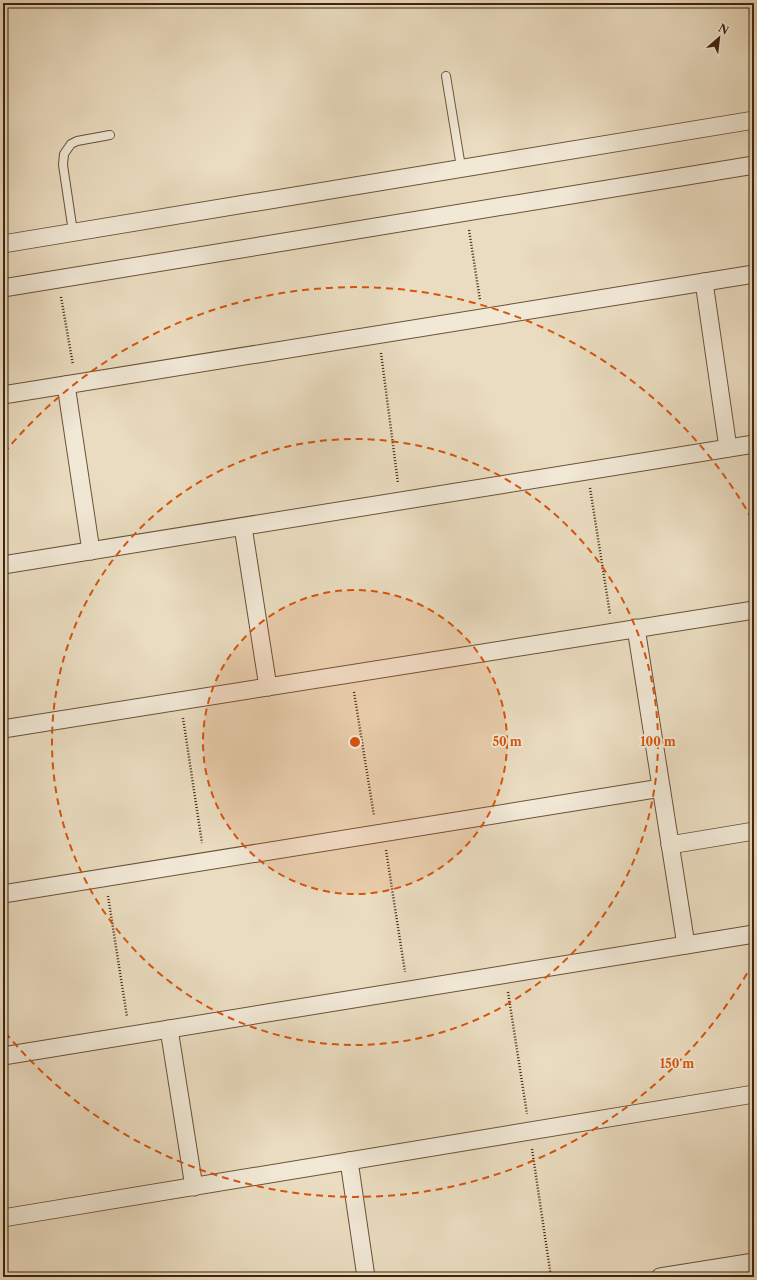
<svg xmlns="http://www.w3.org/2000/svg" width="757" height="1280" viewBox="0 0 757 1280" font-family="'Libre Caslon Text',serif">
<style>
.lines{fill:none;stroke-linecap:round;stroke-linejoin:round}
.service-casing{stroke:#6b5238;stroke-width:10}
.minor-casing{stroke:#6b5238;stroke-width:19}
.path{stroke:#41240b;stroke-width:2.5;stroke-dasharray:1 2;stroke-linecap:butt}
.service{stroke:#f1e8d6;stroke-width:8}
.minor{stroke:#f1e8d6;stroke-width:17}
.ring{fill:none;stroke:#d7540c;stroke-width:2;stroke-dasharray:7 5}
.centre{fill:#d7540c;stroke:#f1e8d6;stroke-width:2}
.ring-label{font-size:12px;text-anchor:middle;font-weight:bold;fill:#d7540c;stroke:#f1e8d6;stroke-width:3.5;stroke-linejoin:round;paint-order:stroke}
</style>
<rect width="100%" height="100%" fill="#eadcc0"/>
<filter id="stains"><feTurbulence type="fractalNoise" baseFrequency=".005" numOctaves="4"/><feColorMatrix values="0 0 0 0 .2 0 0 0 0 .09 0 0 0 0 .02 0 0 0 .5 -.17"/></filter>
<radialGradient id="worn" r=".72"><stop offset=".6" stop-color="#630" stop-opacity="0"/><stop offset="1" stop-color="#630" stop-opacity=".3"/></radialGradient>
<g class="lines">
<g class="service-casing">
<g id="service">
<polyline points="446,76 461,167"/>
<polyline points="73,232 63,165 64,154 71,144 77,141 110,135"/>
</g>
</g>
<g class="minor-casing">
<g id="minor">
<polyline points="3,244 754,120"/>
<polyline points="704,282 728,448"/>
<polyline points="3,288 754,165"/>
<polyline points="66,385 91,551"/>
<polyline points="3,395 754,274"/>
<polyline points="243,527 268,687"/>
<polyline points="3,565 754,444"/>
<polyline points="636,628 686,945"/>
<polyline points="3,729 754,610"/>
<polyline points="670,845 754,831"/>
<polyline points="3,894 661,788"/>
<polyline points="169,1029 194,1187"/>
<polyline points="3,1056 754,934"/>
<polyline points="349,1161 366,1277"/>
<polyline points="3,1218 754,1094"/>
<polyline points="660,1277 754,1262"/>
</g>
</g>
<g class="path">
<polyline points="469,230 480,300"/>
<polyline points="61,297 73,365"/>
<polyline points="381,353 398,483"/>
<polyline points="590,488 610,614"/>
<polyline points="354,692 374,816"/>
<polyline points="183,718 202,843"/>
<polyline points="386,850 405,972"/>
<polyline points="108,896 127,1017"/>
<polyline points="750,954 754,978"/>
<polyline points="508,992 527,1114"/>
<polyline points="532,1149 551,1277"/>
</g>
<use href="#service" class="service"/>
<use href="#minor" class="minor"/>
</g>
<circle cx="355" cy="742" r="152" fill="#d7540c" fill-opacity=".12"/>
<g class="ring">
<circle cx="355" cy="742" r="152"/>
<circle cx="355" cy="742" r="303"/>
<path d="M753 963A455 455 0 0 1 4 1031M4 453A455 455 0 0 1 753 521"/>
</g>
<circle cx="355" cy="742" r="6" class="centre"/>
<g class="ring-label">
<text x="507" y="746">50 m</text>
<text x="658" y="746">100 m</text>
<text x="677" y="1068">150 m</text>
</g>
<rect width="757" height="1280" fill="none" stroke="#eadcc0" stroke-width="16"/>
<rect x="4" y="4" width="749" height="1272" fill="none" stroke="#41240b" stroke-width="2"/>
<rect x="8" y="8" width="741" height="1264" fill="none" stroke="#41240b"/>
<g transform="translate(719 38) rotate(28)" stroke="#f1e8d6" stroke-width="3" paint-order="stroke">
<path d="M0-3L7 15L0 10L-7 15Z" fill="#41240b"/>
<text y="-6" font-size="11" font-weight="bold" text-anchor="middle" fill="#41240b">N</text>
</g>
<rect width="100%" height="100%" filter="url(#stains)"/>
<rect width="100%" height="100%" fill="url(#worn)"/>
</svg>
